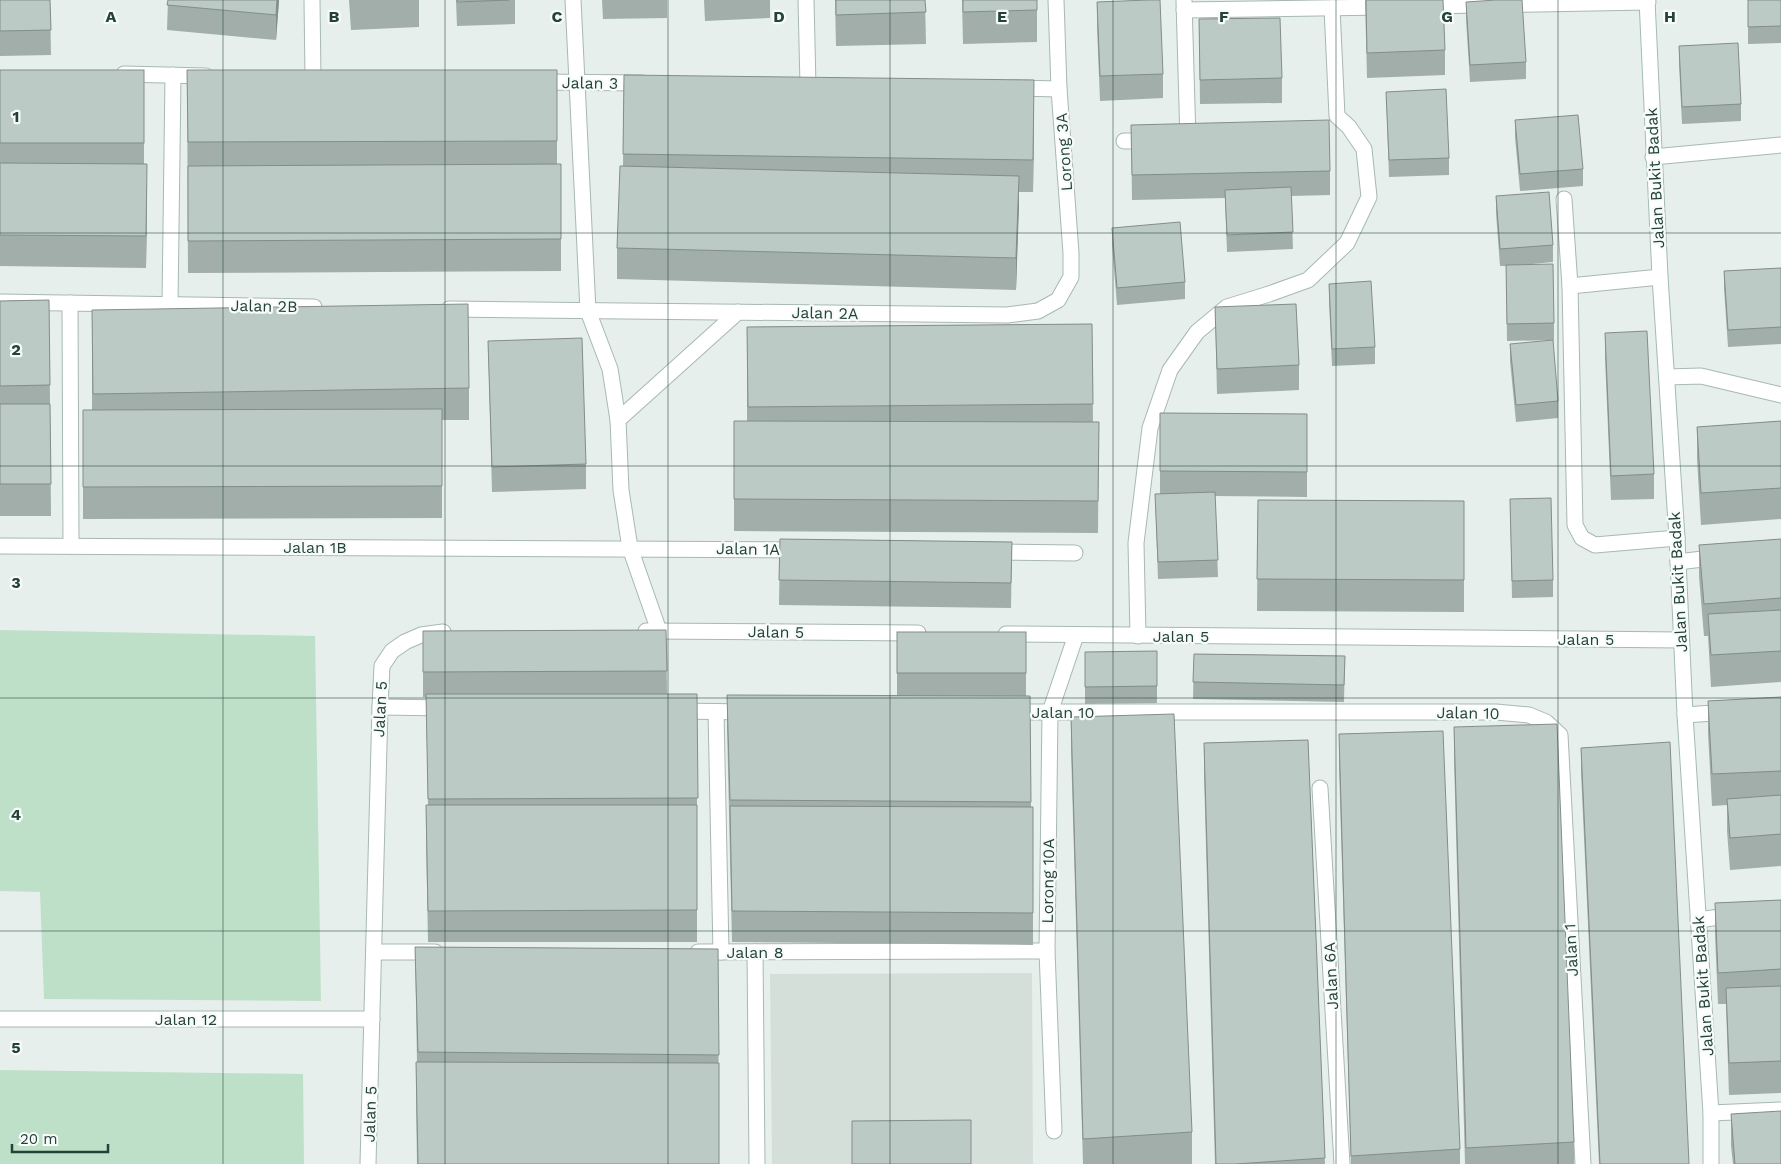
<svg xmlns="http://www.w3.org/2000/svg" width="1781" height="1164" viewBox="0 0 1781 1164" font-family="'Work Sans',sans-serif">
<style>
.built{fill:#d4dfda}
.green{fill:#bfe0c8}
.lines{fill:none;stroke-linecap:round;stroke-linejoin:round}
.lane-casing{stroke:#a8b8b2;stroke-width:17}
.street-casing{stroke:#a8b8b2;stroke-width:17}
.secondary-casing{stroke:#a4bbb3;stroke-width:17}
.lane{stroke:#fff;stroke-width:15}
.street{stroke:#fff;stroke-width:15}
.secondary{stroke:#fff;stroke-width:15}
.wall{fill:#a1aea9}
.shaded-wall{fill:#838d89}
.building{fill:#bbcac4;stroke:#838d89}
.grid{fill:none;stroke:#24423a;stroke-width:1;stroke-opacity:0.55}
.labels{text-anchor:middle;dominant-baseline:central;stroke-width:4.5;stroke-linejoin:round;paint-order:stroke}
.street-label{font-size:16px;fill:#24423a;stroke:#f7fbf9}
.grid-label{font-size:16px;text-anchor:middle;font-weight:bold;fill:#24423a;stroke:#f7fbf9;stroke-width:4.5;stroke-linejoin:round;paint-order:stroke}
</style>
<rect width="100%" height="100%" fill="#e6efeb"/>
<polygon class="built" points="1032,973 1033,1164 772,1164 770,974"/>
<g class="green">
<polygon points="0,630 315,636 321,1001 44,999 40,892 0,891"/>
<polygon points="0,1070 303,1074 304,1164 0,1164"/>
</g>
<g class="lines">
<g class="lane-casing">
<g id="lane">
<polyline points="577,82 588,311"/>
<polyline points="70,303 71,546"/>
<polyline points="170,305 173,75"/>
<polyline points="716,712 721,952"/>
<polyline points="755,952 757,1164"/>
</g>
</g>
<g class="street-casing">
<g id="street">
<polyline points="312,0 313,78"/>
<polyline points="573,0 577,82"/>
<polyline points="806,0 808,86"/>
<polyline points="1184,1 1188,141"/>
<polyline points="1423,6 1648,2"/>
<polyline points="1184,10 1385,7"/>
<polyline points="124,74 206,76"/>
<polyline points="536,82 643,83"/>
<polyline points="1014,88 1059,89"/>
<polyline points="1124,141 1150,141"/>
<polyline points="1653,157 1781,145"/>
<polyline points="1564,199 1570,286 1575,525 1582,538 1595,545 1677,538"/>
<polyline points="1570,286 1660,277"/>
<polyline points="0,302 314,307"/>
<polyline points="449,309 1007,315 1038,311 1058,300 1071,277 1071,253 1059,89 1056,0"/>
<polyline points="588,311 610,369 618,420 621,490 630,548 659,631"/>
<polyline points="1667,377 1701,376 1781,395"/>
<polyline points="618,420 738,312"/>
<polyline points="0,546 798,550"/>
<polyline points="991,552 1075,553"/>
<polyline points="1678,562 1719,557"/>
<polyline points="646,631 918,633"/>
<polyline points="1006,634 1681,640"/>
<polyline points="1138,636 1136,543 1150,428 1170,370 1197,332 1227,307 1269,294 1308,280 1347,243 1369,197 1364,149 1349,127 1337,116 1332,8"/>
<polyline points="380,707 446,708"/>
<polyline points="679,711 748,712"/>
<polyline points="1011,712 1496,712 1529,715 1546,722 1560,735 1583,1164"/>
<polyline points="1685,715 1728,712"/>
<polyline points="1320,788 1342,1164"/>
<polyline points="1698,920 1734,915"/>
<polyline points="374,952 435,952"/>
<polyline points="698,952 1047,951"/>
<polyline points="0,1019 372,1019"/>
<polyline points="1711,1113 1781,1110"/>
<polyline points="1054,1131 1047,951 1050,712 1076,635"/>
<polyline points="368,1164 380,707 382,666 392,651 405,642 421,635 443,632"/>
</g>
</g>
<g class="secondary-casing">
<polyline id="secondary" points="1647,0 1660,277 1677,538 1685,715 1711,1113 1711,1164"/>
</g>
<use href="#lane" class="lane"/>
<use href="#street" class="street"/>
<use href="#secondary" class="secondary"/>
</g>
<g class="wall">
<polygon points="0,0 50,0 51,55 0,56"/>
<polygon points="168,0 279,0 276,40 167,30"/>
<polygon points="349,0 419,0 419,27 351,30"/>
<polygon points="456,0 515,0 515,24 457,26"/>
<polygon points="602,0 667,0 667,18 603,19"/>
<polygon points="704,0 770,0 770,18 705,21"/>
<polygon points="835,0 925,0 926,44 836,46"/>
<polygon points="962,0 1037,0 1037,42 963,44"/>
<polygon points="1365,0 1445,50 1445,75 1367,78"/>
<polygon points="1748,0 1781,0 1781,43 1748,44"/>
<polygon points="1097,2 1163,74 1163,98 1100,101 1097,27"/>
<polygon points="1466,2 1526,62 1526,79 1470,82 1466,19"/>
<polygon points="1199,19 1282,78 1282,103 1200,104"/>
<polygon points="1679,46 1741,104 1741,121 1682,124 1679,63"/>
<polygon points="0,70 144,70 144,164 147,196 146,268 0,266"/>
<polygon points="187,70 557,70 557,164 561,164 561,271 188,273"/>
<polygon points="624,75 1034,112 1033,192 1019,192 1016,290 617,279 617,248 623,166"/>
<polygon points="1386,92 1449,158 1449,175 1389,177"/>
<polygon points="1515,120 1583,169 1583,186 1520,191 1515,137"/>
<polygon points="1131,125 1330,171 1330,195 1291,196 1293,249 1227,252 1225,198 1132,200"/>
<polygon points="1496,196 1553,245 1553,262 1522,265 1554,323 1554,340 1507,341 1506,266 1500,266 1496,213"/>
<polygon points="1112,228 1185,282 1185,299 1117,305 1112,245"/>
<polygon points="1781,268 1781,344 1728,347 1724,288 1724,271"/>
<polygon points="1329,284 1375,347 1375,364 1332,366 1329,301"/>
<polygon points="49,300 50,404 51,516 0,516 0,301"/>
<polygon points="1215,307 1299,365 1299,390 1217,394"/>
<polygon points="92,310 469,388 469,420 442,420 442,518 83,519 83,410 92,410"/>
<polygon points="1092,324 1093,422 1099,422 1098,533 734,531 734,421 747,421 747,327"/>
<polygon points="1605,333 1654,474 1654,499 1611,500 1605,358"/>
<polygon points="488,341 586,464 586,489 492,492"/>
<polygon points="1510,344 1558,401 1558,418 1516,422 1510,361"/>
<polygon points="1160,413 1307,414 1307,497 1215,496 1218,577 1158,579 1155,494 1160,494"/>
<polygon points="1781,421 1781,519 1701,525 1697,459 1697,427"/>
<polygon points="1510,499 1553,580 1553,597 1512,598"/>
<polygon points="1258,500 1464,501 1464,612 1257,611"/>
<polygon points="780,539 1012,542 1011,608 779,605"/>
<polygon points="1781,539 1781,682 1711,687 1708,636 1704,636 1699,577 1699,545"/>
<polygon points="666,630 667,694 697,694 697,942 428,942 426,837 426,805 428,805 426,697 423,697 423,631"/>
<polygon points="897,632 1026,632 1026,696 1030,696 1031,807 1033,807 1033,945 732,942 727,727 727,695 897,696"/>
<polygon points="1157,651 1157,703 1085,704 1085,652"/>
<polygon points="1194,654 1345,656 1344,702 1193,699"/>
<polygon points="1781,697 1781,866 1730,870 1727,831 1727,805 1712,806 1708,733 1708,701"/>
<polygon points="1071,717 1192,1132 1192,1164 1083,1164 1071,749"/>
<polygon points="1454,727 1574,1142 1574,1164 1465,1164 1454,759"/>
<polygon points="1339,734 1460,1149 1460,1164 1351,1164 1339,766"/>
<polygon points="1308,740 1325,1164 1215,1164 1204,775 1204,743"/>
<polygon points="1581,748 1689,1164 1599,1164 1581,772"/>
<polygon points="1781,900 1781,1093 1729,1095 1726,1004 1718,1004 1715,935 1715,903"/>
<polygon points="415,947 718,949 719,1164 417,1164 416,1093 416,1062 417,1062"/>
<polygon points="1731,1114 1781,1164 1733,1164 1731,1146"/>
</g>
<g class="shaded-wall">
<polygon points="277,0 279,0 276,40 276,15"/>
<polygon points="1034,80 1034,112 1033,192 1033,160"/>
<polygon points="147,164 147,196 146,268 146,236"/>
<polygon points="1019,176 1019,208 1016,290 1016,258"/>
</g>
<g class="building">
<polygon points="0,0 50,0 51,30 0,31"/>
<polygon points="168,0 277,0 276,15 167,5"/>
<polygon points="457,0 509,0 457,2"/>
<polygon points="836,0 925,0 926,12 836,15"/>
<polygon points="963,0 1037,0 1037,10 963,12"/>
<polygon points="1148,0 1160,0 1163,74 1100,76 1097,2"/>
<polygon points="1366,0 1443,0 1445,50 1367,53"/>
<polygon points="1496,0 1522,0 1526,62 1470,65 1466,2"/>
<polygon points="1748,0 1781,0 1781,26 1748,27"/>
<polygon points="1280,18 1282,78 1200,80 1199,19"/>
<polygon points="1738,43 1741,104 1682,107 1679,46"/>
<rect x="0" y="70" width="144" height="73"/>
<polygon points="187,70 557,70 557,141 188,142"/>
<polygon points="624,75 1034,80 1033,160 623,154"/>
<polygon points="1446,89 1449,158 1389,160 1386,92"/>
<polygon points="1578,115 1583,169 1520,174 1515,120"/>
<polygon points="1329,120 1330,171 1132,175 1131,125"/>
<polygon points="0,163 147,164 146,236 0,235"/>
<polygon points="561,164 561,239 188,241 188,166"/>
<polygon points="620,166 1019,176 1016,258 617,248"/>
<polygon points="1291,187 1293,232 1227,235 1225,190"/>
<polygon points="1549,192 1553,245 1500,249 1496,196"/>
<polygon points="1180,222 1185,282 1117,288 1112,228"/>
<polygon points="1553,264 1554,323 1507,324 1506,265"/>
<polygon points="1781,268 1781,327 1728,330 1724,271"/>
<polygon points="1371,281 1375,347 1332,349 1329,284"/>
<polygon points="49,300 50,385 0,386 0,301"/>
<polygon points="468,304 469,388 93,394 92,310"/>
<polygon points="1296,304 1299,365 1217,369 1215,307"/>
<polygon points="1092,324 1093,404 748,407 747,327"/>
<polygon points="1647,331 1654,474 1611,476 1605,333"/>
<polygon points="582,338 586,464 492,467 488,341"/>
<polygon points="1553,340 1558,401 1516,405 1510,344"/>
<polygon points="0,404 50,404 51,484 0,484"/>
<polygon points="442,409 442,486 83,487 83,410"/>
<polygon points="1160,413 1307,414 1307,472 1160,471"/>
<polygon points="734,421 1099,422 1098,501 734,499"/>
<polygon points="1781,421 1781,488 1701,493 1697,427"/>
<polygon points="1215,492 1218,560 1158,562 1155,494"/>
<polygon points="1551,498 1553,580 1512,581 1510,499"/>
<polygon points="1258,500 1464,501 1464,580 1257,579"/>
<polygon points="780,539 1012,542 1011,583 779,580"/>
<polygon points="1781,539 1781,598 1704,604 1699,545"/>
<polygon points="1781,610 1781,651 1711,655 1708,614"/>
<polygon points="666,630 667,671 423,672 423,631"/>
<rect x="897" y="632" width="129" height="41"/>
<polygon points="1157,651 1157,686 1085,687 1085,652"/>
<polygon points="1194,654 1345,656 1344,685 1193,682"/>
<polygon points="426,694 697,694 698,798 428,799"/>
<polygon points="727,695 1030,696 1031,802 730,800"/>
<polygon points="1781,697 1781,771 1712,774 1708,701"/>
<polygon points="1174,714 1192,1132 1083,1139 1071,717"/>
<polygon points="1557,724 1574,1142 1466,1148 1454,727"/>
<polygon points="1443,731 1460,1149 1351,1156 1339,734"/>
<polygon points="1308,740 1325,1158 1235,1164 1216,1164 1204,743"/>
<polygon points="1670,742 1689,1164 1600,1164 1581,748"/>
<polygon points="1781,795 1781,834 1730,838 1727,799"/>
<polygon points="426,805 697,805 697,910 428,911"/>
<polygon points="730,806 1033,807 1033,913 732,911"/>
<polygon points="1781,900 1781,969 1718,973 1715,903"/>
<polygon points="415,947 718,949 719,1055 418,1052"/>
<polygon points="1781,986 1781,1061 1729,1063 1726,988"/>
<polygon points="416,1062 719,1063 719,1164 418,1164"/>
<polygon points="1781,1111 1781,1164 1735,1164 1731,1114"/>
<polygon points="971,1120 971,1164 852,1164 852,1121"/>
</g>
<path class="grid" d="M223 0V1164M445 0V1164M668 0V1164M890 0V1164M1113 0V1164M1336 0V1164M1558 0V1164M0 233H1781M0 466H1781M0 698H1781M0 931H1781"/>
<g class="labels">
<g class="street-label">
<text transform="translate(590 83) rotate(1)">Jalan 3</text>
<text transform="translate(1064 152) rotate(-94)">Lorong 3A</text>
<text transform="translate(1655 178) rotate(-93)">Jalan Bukit Badak</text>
<text transform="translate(264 306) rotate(1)">Jalan 2B</text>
<text transform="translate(825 313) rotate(1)">Jalan 2A</text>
<text x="315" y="547">Jalan 1B</text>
<text transform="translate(748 549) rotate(1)">Jalan 1A</text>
<text transform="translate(1678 582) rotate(-93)">Jalan Bukit Badak</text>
<text transform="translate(776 632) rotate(1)">Jalan 5</text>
<text x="1181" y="636">Jalan 5</text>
<text x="1586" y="639">Jalan 5</text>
<text transform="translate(380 709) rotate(-87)">Jalan 5</text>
<text x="1063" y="712">Jalan 10</text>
<text transform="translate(1468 713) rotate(1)">Jalan 10</text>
<text transform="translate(1048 881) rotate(-89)">Lorong 10A</text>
<text transform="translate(1571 950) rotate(-93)">Jalan 1</text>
<text x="755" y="952">Jalan 8</text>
<text transform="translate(1331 976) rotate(-93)">Jalan 6A</text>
<text transform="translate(1703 986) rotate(-94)">Jalan Bukit Badak</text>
<text x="186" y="1019">Jalan 12</text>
<text transform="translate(370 1114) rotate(-88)">Jalan 5</text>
</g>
</g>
<g class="grid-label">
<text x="111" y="22">A</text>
<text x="334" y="22">B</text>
<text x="557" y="22">C</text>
<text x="779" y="22">D</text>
<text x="1002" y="22">E</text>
<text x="1224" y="22">F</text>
<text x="1447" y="22">G</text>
<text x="1670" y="22">H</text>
<text x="16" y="122">1</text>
<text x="16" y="355">2</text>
<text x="16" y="588">3</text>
<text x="16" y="820">4</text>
<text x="16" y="1053">5</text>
</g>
<path d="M12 1144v8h96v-8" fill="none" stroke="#24423a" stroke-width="2.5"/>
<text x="20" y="1144" font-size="15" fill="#24423a" stroke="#f7fbf9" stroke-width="4" paint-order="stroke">20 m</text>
</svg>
